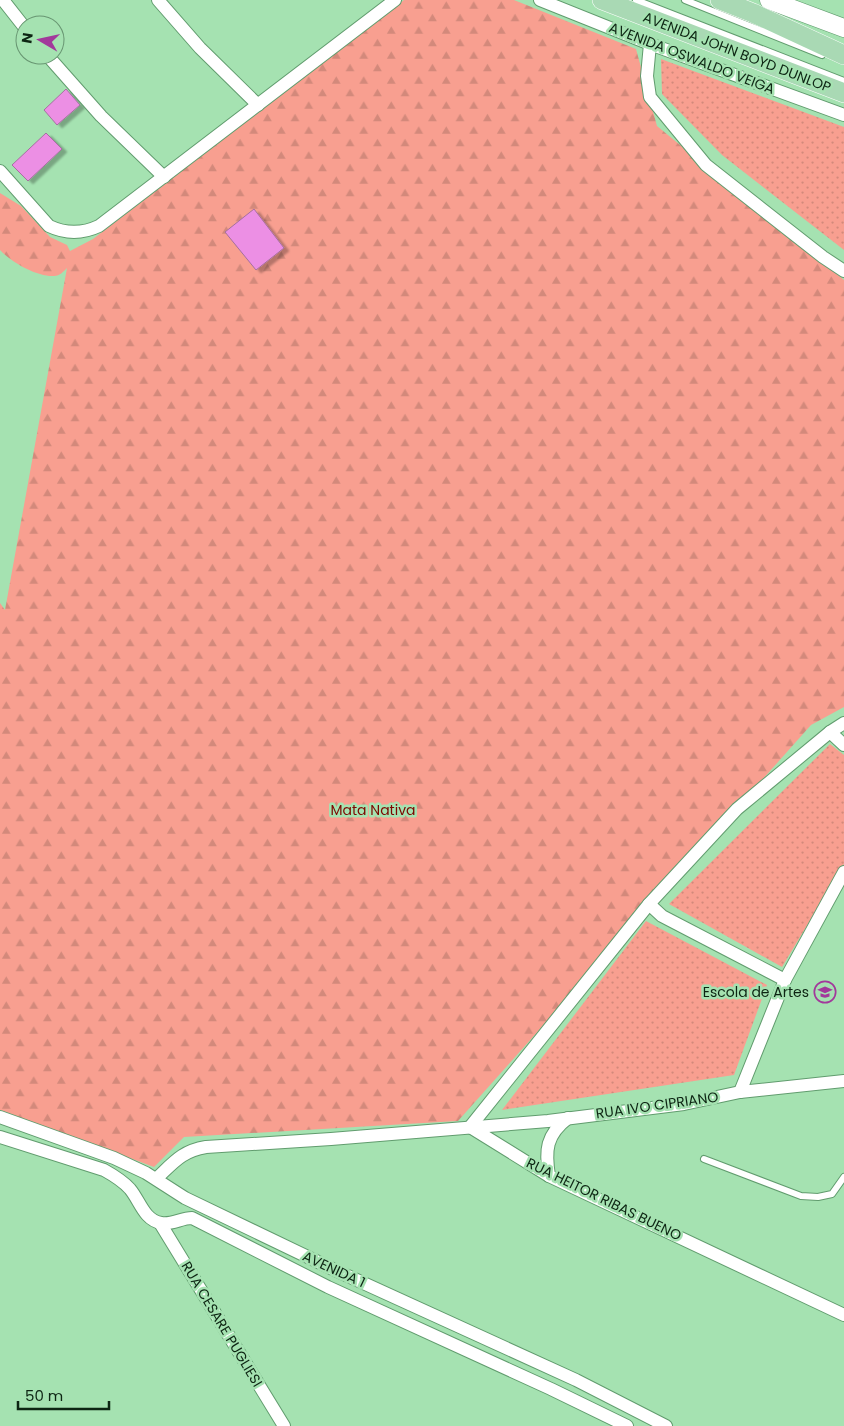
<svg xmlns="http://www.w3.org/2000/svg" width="844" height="1426" viewBox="0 0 844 1426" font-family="Poppins,sans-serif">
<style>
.grass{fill:url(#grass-dots)}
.forest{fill:url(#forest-firs)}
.building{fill:#ec8fe4;stroke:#a5709f;filter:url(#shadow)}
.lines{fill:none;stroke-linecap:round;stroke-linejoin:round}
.lane-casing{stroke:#619c6e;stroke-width:8}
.street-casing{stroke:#619c6e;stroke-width:14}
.secondary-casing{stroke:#619c6e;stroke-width:19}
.primary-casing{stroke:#fff;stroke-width:20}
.lane{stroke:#fff;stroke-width:6}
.street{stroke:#fff;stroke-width:12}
.secondary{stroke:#fff;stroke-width:18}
.primary{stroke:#a9d9b4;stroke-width:19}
.labels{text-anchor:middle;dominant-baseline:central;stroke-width:5;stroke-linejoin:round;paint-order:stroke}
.street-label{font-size:14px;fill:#0d2513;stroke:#a5e2b1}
.park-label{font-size:14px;fill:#7c0700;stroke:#a5e2b1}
.poi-label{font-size:14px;fill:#0d2513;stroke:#a5e2b1;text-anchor:end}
</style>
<defs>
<pattern id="grass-dots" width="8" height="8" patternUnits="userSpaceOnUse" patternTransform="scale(1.25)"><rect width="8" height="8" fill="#f89f90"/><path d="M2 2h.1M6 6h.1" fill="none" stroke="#d3897b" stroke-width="1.8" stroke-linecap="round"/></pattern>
<pattern id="forest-firs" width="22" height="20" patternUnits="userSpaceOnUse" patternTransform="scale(1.25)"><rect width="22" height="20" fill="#f89f90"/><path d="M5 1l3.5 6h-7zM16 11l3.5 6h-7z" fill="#d3897b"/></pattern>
<filter id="shadow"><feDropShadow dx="5" dy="3" stdDeviation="1" flood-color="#0004"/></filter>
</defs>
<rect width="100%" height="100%" fill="#a5e2b1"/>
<g class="grass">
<polygon points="661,59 844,127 844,250 722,155 662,94"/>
<polygon points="830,744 844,755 844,864 782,967 669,904"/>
<polygon points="646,921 767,985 734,1075 502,1110"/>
</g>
<path class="forest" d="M404 0H514L636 49 657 126 844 280V707L811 725 458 1121 184 1137 154 1167 0 1110V603L5 610 67 268C64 271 60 276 54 276 37 277 11 262 0 250V193L21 206 50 237 67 245 70 251 93 239Z"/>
<g class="building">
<polygon points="66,89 80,105 57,125 44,110"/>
<polygon points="46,133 62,149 28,181 12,165"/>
<polygon points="254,209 284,248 256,270 225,232"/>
</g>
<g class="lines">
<g class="lane-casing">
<g id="lane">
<polyline points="636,0 844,81"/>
<polyline points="685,0 822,55"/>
<polyline points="704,1159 801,1196 818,1197 832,1194 844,1177"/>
</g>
</g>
<g class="street-casing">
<g id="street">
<polyline points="3,0 25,28"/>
<polyline points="158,0 200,48 258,105"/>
<polyline points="540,0 650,44 844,115"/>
<polyline points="650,44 647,76 650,97 706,165 823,257 844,271"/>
<polyline points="47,55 101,116 164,177"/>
<path d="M0 171 49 226C66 234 82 234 99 226L395 0"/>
<polyline points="830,732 844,745"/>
<polyline points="649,904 662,916 785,980"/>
<polyline points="740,1092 785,980 844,872"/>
<polyline points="0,1117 114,1158 146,1173 185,1198 337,1271 576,1380 666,1426"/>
<polyline points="470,1127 649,904 737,809 830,732 844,723"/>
<polyline points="470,1127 549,1176 844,1315"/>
<path d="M0 1137 104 1170C113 1175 123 1181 130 1189 140 1201 144 1220 161 1223 172 1225 181 1218 192 1218L328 1287 551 1389 627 1426"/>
<path d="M549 1176C545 1150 546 1135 568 1118"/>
<path d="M157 1178C174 1162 182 1151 206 1147L331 1139 548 1121 684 1104 740 1092 844 1081"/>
<polyline points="160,1223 284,1426"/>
</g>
</g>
<g class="secondary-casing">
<polyline id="secondary" points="769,0 844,28"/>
</g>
<g class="primary-casing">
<g id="primary">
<polyline points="602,0 844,93"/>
<polyline points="720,0 753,13 844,55"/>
</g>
</g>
<use href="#lane" class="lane"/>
<use href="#street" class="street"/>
<use href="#secondary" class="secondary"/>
<use href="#primary" class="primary"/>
</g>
<defs>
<g id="school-ring" transform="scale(1.125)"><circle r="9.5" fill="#a5e2b1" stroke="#a2399b" stroke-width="1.5"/><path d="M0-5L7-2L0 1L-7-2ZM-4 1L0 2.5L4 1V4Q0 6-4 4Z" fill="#a2399b"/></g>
</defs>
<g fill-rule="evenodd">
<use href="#school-ring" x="825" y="992"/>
</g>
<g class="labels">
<g class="street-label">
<text transform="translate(737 52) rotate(21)">AVENIDA JOHN BOYD DUNLOP</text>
<text transform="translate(692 58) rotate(21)">AVENIDA OSWALDO VEIGA</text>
<text transform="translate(657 1105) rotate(-8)">RUA IVO CIPRIANO</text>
<text transform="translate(604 1199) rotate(26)">RUA HEITOR RIBAS BUENO</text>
<text transform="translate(334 1269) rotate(25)">AVENIDA 1</text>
<text transform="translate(222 1324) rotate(59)">RUA CESARE PUGLIESI</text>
</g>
<g class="park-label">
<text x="373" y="810">Mata Nativa</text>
</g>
<g class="poi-label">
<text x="809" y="992">Escola de Artes</text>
</g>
</g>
<g transform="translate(40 40) rotate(279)"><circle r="24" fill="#a5e2b1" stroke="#689672"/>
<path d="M0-4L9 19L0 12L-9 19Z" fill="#a2399b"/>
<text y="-8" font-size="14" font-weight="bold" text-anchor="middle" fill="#0d2513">N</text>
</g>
<path d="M18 1401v8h91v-8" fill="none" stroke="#0d2513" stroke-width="2.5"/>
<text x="25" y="1401" font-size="15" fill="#0d2513" stroke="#a5e2b1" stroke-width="4" paint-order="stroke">50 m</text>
</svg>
